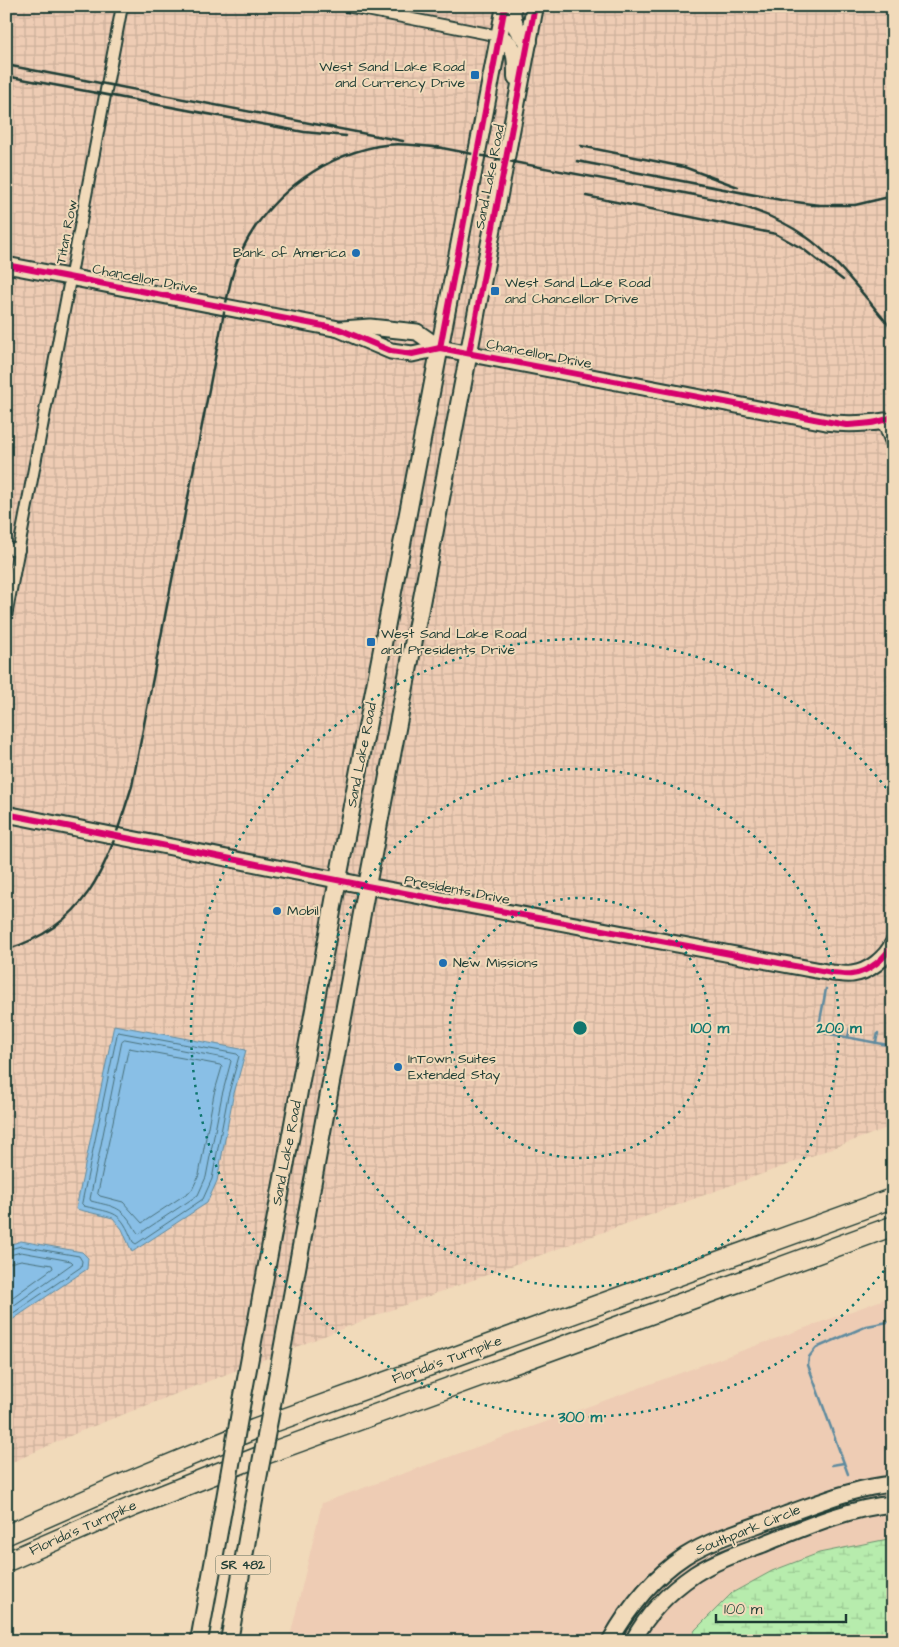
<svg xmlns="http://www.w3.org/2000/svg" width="899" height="1647" viewBox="0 0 899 1647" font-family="'Architects Daughter',sans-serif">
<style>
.built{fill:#eeccb4}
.industrial{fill:url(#industrial-grid)}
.wetland{fill:url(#wetland-marsh);stroke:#6b9470}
.water{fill:#89bfe6;stroke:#5f8b9f}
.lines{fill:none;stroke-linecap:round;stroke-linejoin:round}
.shore{stroke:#49717b;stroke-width:1}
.stream{stroke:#5f8b9f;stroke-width:2.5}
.street-casing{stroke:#1f3d34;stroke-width:14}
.secondary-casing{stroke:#1f3d34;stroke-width:19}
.primary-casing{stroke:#1f3d34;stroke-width:20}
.highway-casing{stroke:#1f3d34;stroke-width:22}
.street{stroke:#f1daba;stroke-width:10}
.secondary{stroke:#f1daba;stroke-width:15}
.primary{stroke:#f1daba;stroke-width:16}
.highway{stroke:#f1daba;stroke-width:19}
.rail{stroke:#1f3d34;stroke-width:2.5}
.primary-bridge-casing{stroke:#1f3d34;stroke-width:20;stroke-linecap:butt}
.primary-bridge{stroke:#f1daba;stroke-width:16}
.cycleway-casing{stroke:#f1daba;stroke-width:9}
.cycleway{stroke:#d6006c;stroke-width:6}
.ring{fill:none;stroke:#0f766e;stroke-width:2.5;stroke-dasharray:2.5 5}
.poi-dot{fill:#1f6fb2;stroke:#f1daba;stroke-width:2}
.labels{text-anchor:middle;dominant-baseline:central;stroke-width:4;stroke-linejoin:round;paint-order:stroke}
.shield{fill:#f1daba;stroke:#5e6c5c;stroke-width:1}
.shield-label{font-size:12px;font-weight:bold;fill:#1f3d34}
.poi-label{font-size:14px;fill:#1f3d34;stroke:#f1daba;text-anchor:start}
.street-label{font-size:14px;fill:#1f3d34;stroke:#f1daba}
.centre{fill:#0f766e;stroke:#f1daba;stroke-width:2.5}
.ring-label{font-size:15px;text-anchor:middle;font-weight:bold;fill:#0f766e;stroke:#f1daba;stroke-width:4;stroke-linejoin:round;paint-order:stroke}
</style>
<defs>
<pattern id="industrial-grid" width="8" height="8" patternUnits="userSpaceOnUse" patternTransform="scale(1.25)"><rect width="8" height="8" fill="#eeccb4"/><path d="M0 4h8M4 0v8" fill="none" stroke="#ccb09b"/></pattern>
<pattern id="wetland-marsh" width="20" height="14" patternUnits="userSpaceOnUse" patternTransform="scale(1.25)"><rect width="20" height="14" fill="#b7ecad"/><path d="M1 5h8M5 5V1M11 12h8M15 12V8" fill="none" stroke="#9dcb95"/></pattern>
</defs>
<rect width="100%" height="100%" fill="#f1daba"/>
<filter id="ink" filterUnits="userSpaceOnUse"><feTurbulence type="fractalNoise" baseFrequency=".02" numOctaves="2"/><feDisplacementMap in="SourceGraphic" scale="10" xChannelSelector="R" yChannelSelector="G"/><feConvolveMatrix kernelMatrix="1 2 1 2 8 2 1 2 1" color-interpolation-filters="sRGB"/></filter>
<g filter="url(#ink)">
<polygon class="built" points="893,1296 893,1641 289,1641 322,1503"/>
<polygon class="industrial" points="6,6 893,6 893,1126 380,1314 81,1431 6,1465"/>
<polygon class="wetland" points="893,1538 893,1641 690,1641 695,1630 732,1593 772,1571 819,1553"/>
<g class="water">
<polygon points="114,1025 246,1050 233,1097 217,1181 207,1203 132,1252 122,1229 113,1218 76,1209"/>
<polygon points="21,1241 82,1252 88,1258 87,1269 6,1324 6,1246"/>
</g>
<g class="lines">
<g class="shore">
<path d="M118 1032 237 1054 239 1056 228 1096 212 1179 203 1199 136 1244 133 1242C120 1210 116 1214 84 1206L82 1204Z"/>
<path d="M125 1039 229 1059 231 1061 222 1095 206 1177 198 1195 139 1234C135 1231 134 1225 130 1221 119 1205 109 1206 91 1201L90 1199 122 1041Z"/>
<polygon points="129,1048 220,1065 222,1067 214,1094 199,1175 192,1190 142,1223 123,1202 100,1196 98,1194"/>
<polyline points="6,1250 21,1246 79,1256 82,1261 81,1267 6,1318"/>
<polyline points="6,1256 21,1252 71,1261 73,1263 6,1311"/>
<polyline points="6,1264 21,1260 52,1265 53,1268 6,1302"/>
</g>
<g class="stream">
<polyline points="826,989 819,1026 825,1033 893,1046"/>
<polyline points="848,1037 850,1028"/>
<polyline points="876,1042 878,1033"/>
<polyline points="832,1465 844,1463"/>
<polyline points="848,1474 808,1365 809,1357 816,1348 867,1326 893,1321"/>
</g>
<g class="street-casing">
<g id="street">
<polyline points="346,6 499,36"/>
<polyline points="6,548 19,550"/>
<polyline points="6,616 122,6"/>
</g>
</g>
<g class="secondary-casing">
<g id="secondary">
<path d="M6 265 339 329 391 351 412 354 440 348 826 422C846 425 864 424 885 421L893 441"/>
<polyline points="342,329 370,327 417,332 440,348"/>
<path d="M6 814 367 886 832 973C838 973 846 975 852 974 869 972 886 958 893 943"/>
<path d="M610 1641C629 1607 653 1577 685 1556 715 1537 754 1527 787 1514 821 1502 856 1487 893 1484"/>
<path d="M633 1641C647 1614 670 1591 695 1574 715 1561 739 1553 761 1545 803 1528 848 1508 893 1504"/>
</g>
</g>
<g class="primary-casing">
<g id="primary">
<path d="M512 6C512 22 516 32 529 41"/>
<path d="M499 36C517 48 516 56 516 77"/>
<polyline points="274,1394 367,886 535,6"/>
<polyline points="242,1401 338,879 505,6"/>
<polyline points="199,1641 224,1504"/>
<polyline points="229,1641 256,1489"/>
</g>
</g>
<g class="highway-casing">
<g id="highway">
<polyline points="6,1535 122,1484 255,1429 893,1198"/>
<polyline points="6,1562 132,1507 258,1457 893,1226"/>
</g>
</g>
<use href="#street" class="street"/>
<use href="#secondary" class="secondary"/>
<use href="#primary" class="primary"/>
<use href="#highway" class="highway"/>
<g class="rail">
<polyline points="6,65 403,141"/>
<polyline points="6,76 304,132 346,136"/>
<polyline points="581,146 684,167 738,187"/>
<path d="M437 147C498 159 559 171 620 182 681 193 753 199 805 236 837 258 867 300 893 330"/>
<polyline points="577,161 781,200 819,205"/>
<polyline points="586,196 776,234 803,249 843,280"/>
<polyline points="811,205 855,205 893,196"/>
<path d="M6 950C92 923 107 863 132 786L225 307C229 291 231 274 238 259 262 201 317 158 378 146 399 142 422 146 443 148"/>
</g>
<g class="primary-bridge-casing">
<g id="primary-bridge">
<polyline points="256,1489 274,1394"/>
<polyline points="224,1504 242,1401"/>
</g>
</g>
<use href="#primary-bridge" class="primary-bridge"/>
<g class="cycleway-casing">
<g id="cycleway">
<path d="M6 265 339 329 391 351 412 354 440 348 846 425C862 424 879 424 893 416"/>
<polyline points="440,348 505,6"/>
<polyline points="469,353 535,6"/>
<path d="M6 814 367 886 832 973C838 973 846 975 852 974 869 972 886 958 893 943"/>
</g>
</g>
<use href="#cycleway" class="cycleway"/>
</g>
</g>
<g class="ring">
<circle cx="580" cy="1028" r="130"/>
<circle cx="580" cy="1028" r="259"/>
<path d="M893 1259A389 389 0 1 1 893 797"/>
</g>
<g class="poi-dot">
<rect x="470" y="70" width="10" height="10" rx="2.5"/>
<circle cx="356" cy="253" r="5"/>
<rect x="490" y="286" width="10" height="10" rx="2.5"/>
<rect x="366" y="637" width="10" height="10" rx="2.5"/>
<circle cx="277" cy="911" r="5"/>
<circle cx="443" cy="963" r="5"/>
<circle cx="398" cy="1067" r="5"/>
</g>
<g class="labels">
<rect class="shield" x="215.5" y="1555.5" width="55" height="19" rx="4"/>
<g class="shield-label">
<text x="243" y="1565">SR 482</text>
</g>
<g class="poi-label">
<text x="465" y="67" text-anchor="end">West Sand Lake Road<tspan x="465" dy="16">and Currency Drive</tspan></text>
<text x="346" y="253" text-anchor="end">Bank of America</text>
<text x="505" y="283">West Sand Lake Road<tspan x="505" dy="16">and Chancellor Drive</tspan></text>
<text x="381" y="634">West Sand Lake Road<tspan x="381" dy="16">and Presidents Drive</tspan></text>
<text x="287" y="911">Mobil</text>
<text x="453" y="963">New Missions</text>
<text x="408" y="1059">InTown Suites<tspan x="408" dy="16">Extended Stay</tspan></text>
</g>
<g class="street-label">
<text transform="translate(490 177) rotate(-79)">Sand Lake Road</text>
<text transform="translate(67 232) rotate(-79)">Titan Row</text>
<text transform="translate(145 279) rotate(11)">Chancellor Drive</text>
<text transform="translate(539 354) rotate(11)">Chancellor Drive</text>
<text transform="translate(362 755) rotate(-79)">Sand Lake Road</text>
<text transform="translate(457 890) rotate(11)">Presidents Drive</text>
<text transform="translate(287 1153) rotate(-79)">Sand Lake Road</text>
<text transform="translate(447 1360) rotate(-20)">Florida's Turnpike</text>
<text transform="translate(83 1528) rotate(-24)">Florida's Turnpike</text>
<text transform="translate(748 1530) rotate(-22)">Southpark Circle</text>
</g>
</g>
<circle cx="580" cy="1028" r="8" class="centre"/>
<g class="ring-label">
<text x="710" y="1033">100 m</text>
<text x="839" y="1033">200 m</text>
<text x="580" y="1422">300 m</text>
</g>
<rect width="899" height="1647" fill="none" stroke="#f1daba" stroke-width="25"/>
<rect x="12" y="12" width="874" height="1622" fill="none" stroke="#1f3d34" stroke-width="2" filter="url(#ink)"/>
<path d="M716 1614v8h130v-8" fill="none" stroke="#1f3d34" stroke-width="2.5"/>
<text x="724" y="1614" font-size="15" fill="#1f3d34" stroke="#f1daba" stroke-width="4" paint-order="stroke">100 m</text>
</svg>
